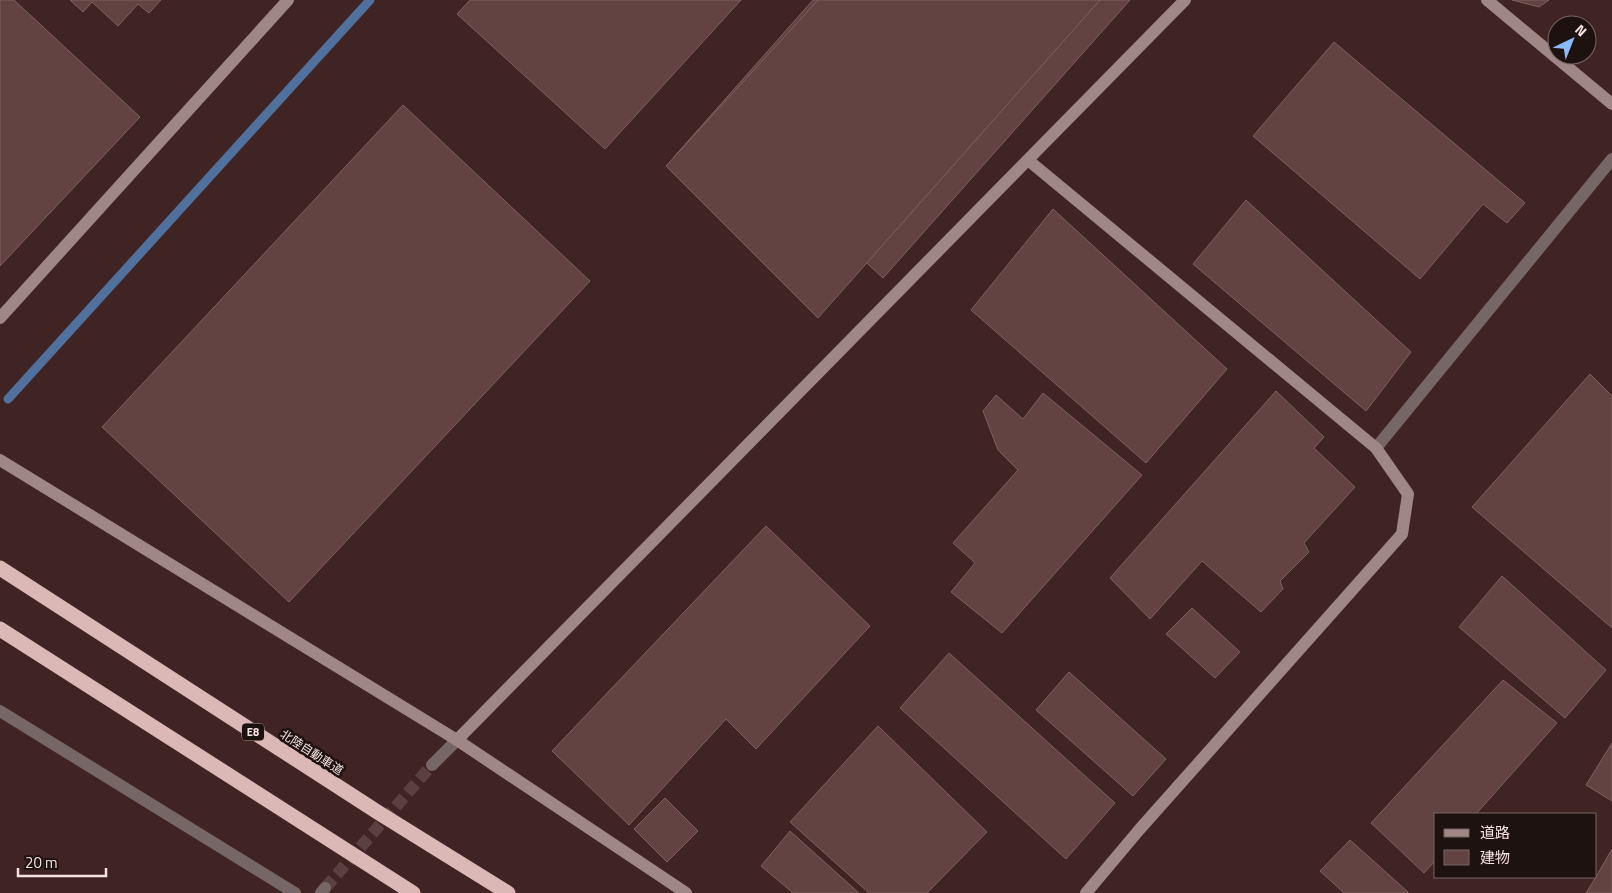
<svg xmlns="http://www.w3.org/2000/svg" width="1612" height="893" viewBox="0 0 1612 893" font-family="'Titillium Web','Noto Sans JP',sans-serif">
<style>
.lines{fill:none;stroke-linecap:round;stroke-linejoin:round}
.stream{stroke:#50709e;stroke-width:9}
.building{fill:#624342;stroke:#80605f}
.street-tunnel{stroke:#5b4040;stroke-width:12;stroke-dasharray:12 6;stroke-linecap:butt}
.street{stroke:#766766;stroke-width:12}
.secondary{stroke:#9f8786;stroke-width:12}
.highway{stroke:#dbb7b5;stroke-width:15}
.labels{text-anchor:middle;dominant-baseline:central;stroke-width:5;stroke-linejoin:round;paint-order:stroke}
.shield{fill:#1e1211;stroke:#b4a3a2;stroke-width:1}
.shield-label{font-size:11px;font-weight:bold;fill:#f4e1e0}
.street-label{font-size:12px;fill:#f4e1e0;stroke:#1e1211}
</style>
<rect width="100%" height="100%" fill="#402424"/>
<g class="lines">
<polyline class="stream" points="8,399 370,0"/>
</g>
<g class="building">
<polygon points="0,0 14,0 140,117 0,266"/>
<polygon points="70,0 161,0 149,13 138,4 118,26 92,2 83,12"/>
<polygon points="470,0 741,0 605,149 457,14"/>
<polygon points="813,0 1130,0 883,278 858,255 825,293 673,158"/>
<polygon points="818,0 1100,0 818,318 666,166"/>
<polygon points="1512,0 1549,0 1539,7"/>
<polygon points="1334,42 1525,203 1507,223 1483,204 1420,279 1253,136"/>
<polygon points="403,105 590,281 289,602 102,427"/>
<polygon points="1246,200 1411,352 1366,411 1193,264"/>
<polygon points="1053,209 1227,369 1146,463 971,310"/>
<polygon points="1590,374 1612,396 1612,628 1472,507"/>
<polygon points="1276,391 1324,437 1314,448 1355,487 1304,543 1309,552 1280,581 1283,589 1261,612 1202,561 1150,619 1110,578"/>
<polygon points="1043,393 1142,475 1002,633 951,592 975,563 953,543 1018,470 998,450 983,411 996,395 1023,419"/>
<polygon points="766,526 870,626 756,749 726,719 629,825 552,751"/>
<polygon points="1502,576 1606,670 1565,718 1459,627"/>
<polygon points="1192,608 1240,652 1215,678 1166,634"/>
<polygon points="949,653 1115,803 1066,859 900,708"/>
<polygon points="1069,672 1166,759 1133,796 1036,710"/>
<polygon points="1503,680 1557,723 1476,814 1436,814 1436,860 1424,873 1371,823"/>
<polygon points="878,726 987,832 927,893 869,893 790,822"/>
<polygon points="1612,743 1612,801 1586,785"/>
<polygon points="665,798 698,831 667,862 634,829"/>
<polygon points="790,831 859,893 793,893 761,866"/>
<polygon points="1350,840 1408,892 1408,893 1344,893 1320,871"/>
<polygon points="1612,849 1612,893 1586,893 1596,877"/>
</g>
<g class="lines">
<polyline class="street-tunnel" points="325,888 432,765"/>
<g class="street">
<polyline points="1376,448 1612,159"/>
<polyline points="0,711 295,893"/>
<polyline points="432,765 457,740"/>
<polyline points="321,893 325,888"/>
</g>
<g class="secondary">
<polyline points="1487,0 1612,104"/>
<polyline points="1028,160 1376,448 1408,494 1402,534 1139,830 1086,893"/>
<polyline points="0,318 288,0"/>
<polyline points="0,460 457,740 686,893"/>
<polyline points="457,740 1185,0"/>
</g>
<g class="highway">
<polyline points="0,568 379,813 508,893"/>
<polyline points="0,629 413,893"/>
</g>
</g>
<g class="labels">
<rect class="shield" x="242" y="723.5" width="22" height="17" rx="4"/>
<g class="shield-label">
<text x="253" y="732">E8</text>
</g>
<g class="street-label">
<text transform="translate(312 752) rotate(33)">北陸自動車道</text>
</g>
</g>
<rect x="1434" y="813" width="162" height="65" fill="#1e1211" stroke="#746564"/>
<rect x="1444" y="829" width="25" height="8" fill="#9f8786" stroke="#746564"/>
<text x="1480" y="838" font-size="15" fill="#f4e1e0">道路</text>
<rect x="1444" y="850" width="25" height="15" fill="#624342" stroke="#746564"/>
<text x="1480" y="863" font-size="15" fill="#f4e1e0">建物</text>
<g transform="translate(1572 40) rotate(43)"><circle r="24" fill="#1e1211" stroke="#746564"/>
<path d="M0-4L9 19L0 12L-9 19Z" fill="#8bbafc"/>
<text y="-8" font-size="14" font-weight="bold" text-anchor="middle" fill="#f4e1e0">N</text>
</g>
<path d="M18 868v8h88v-8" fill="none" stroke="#f4e1e0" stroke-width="2.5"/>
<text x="25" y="868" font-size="15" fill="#f4e1e0" stroke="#1e1211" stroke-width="4" paint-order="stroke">20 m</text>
</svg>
